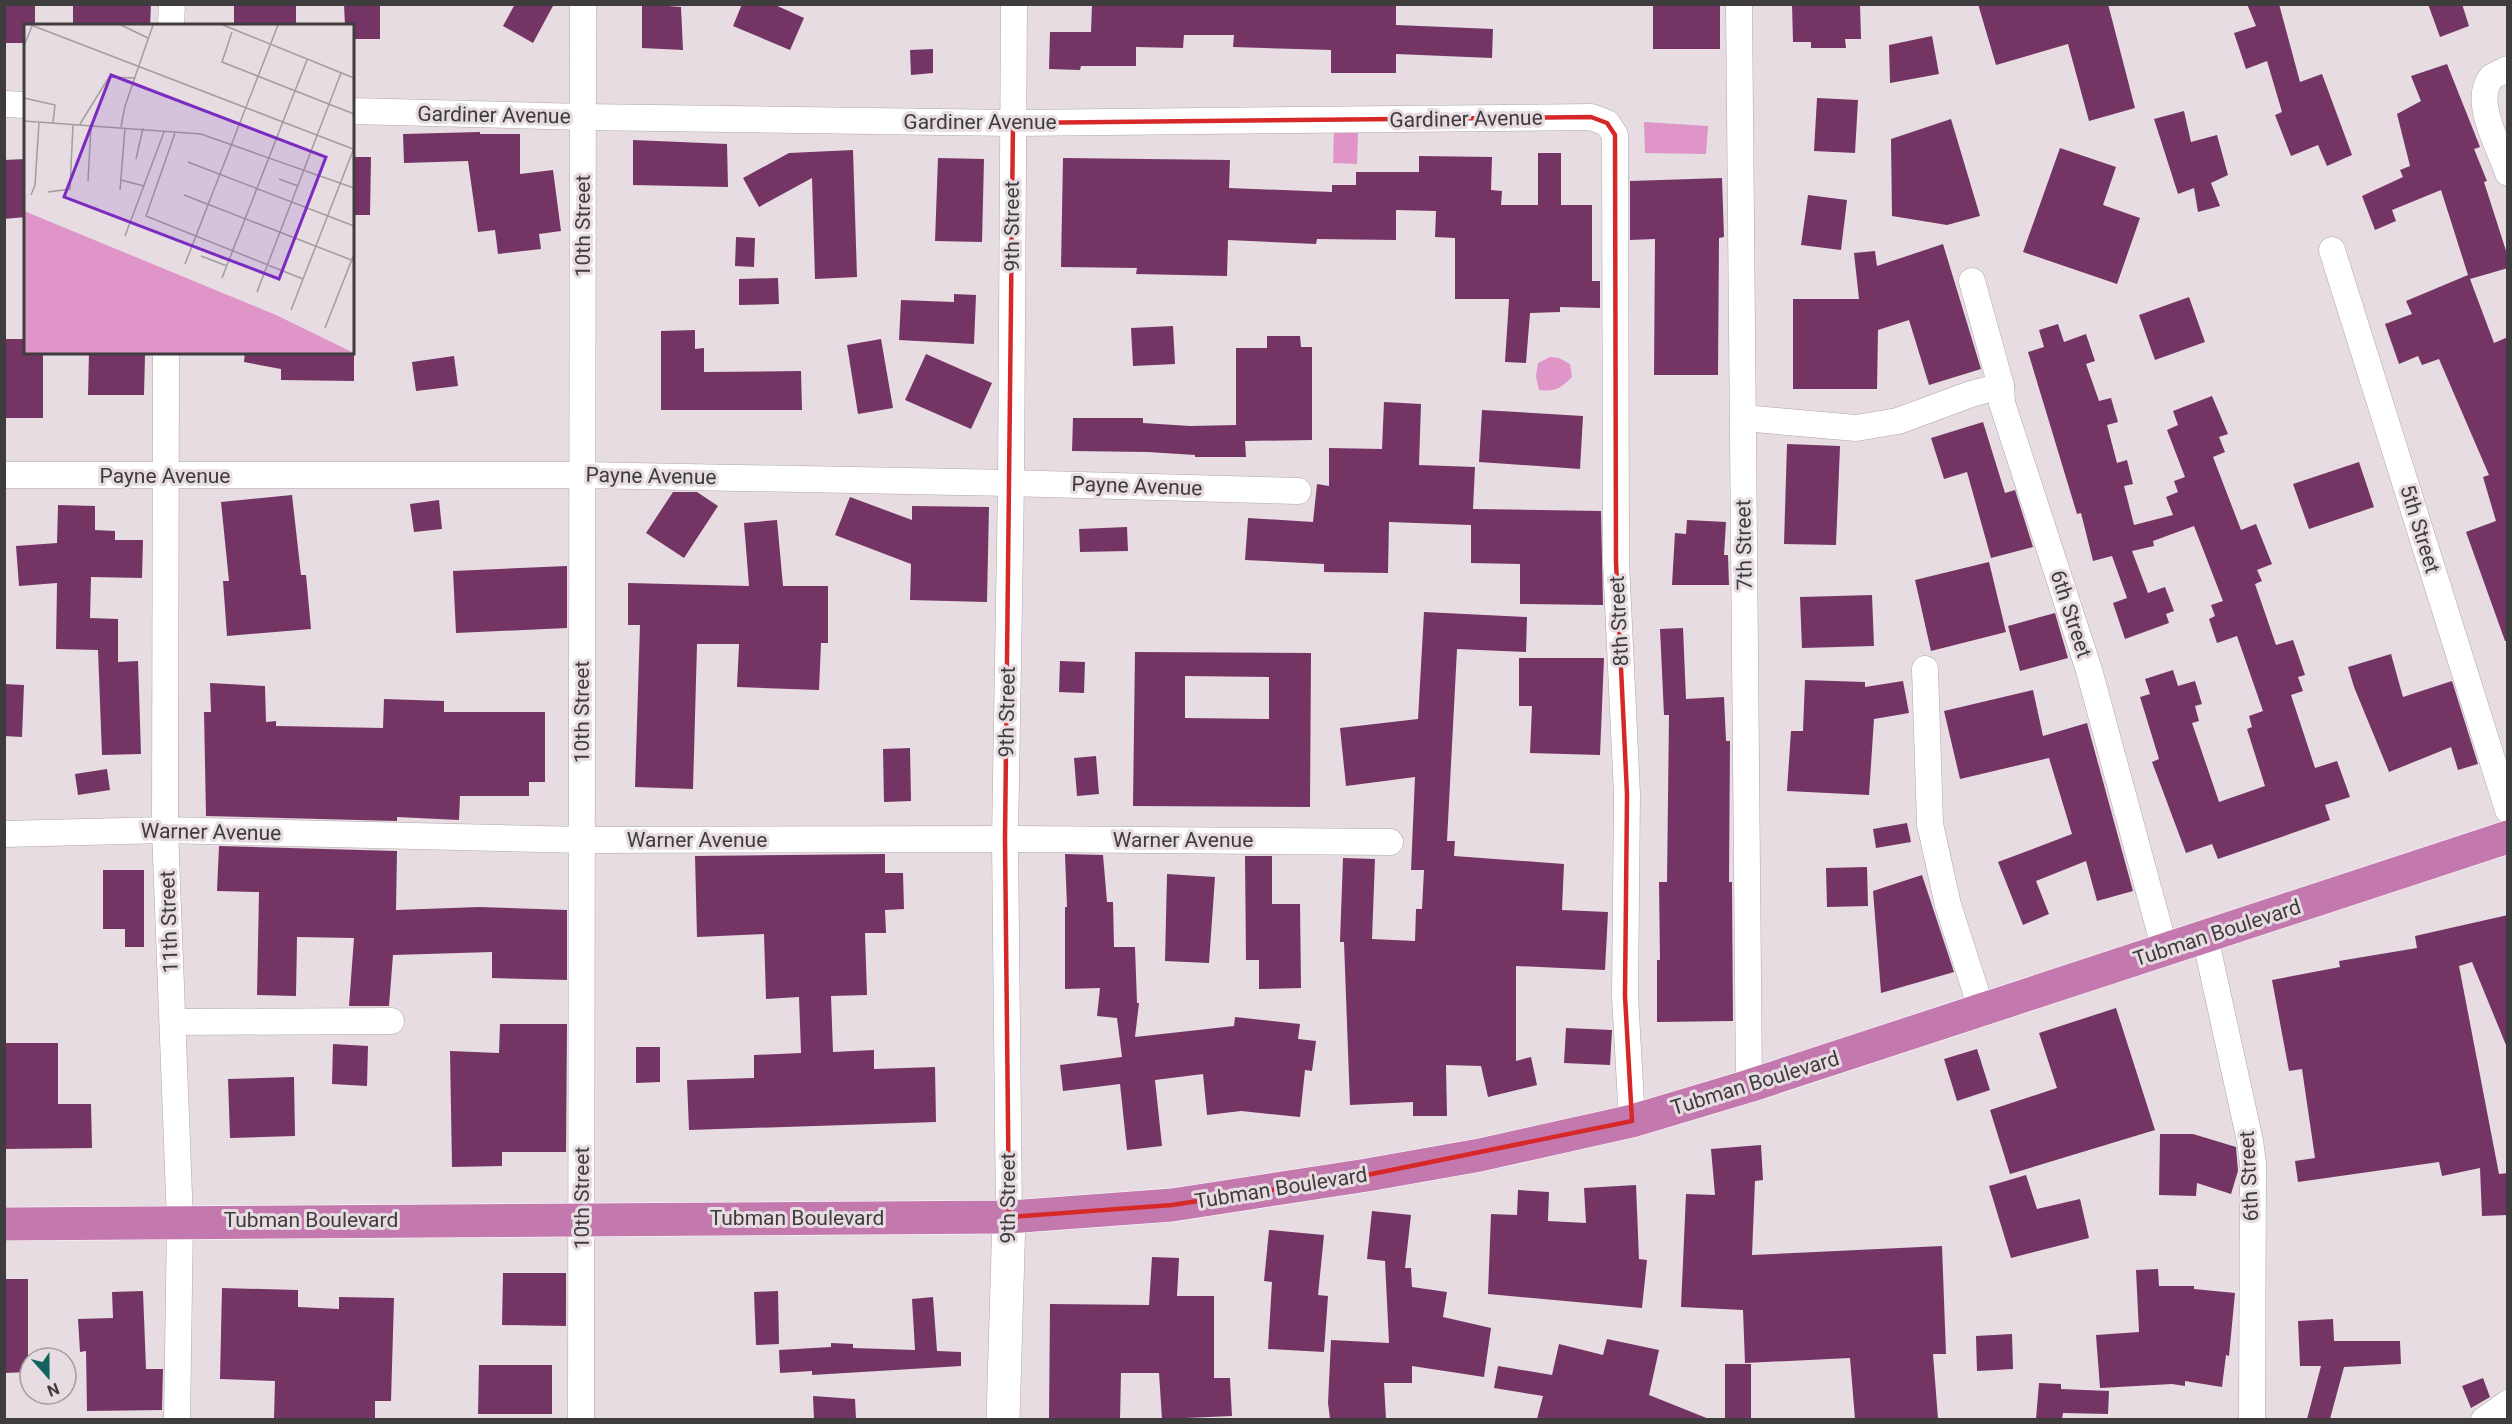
<svg xmlns="http://www.w3.org/2000/svg" width="2512" height="1424" viewBox="0 0 2512 1424" font-family="Roboto,sans-serif">
<style>
.water{fill:#df95c8}
.building{fill:#753564;fill-rule:evenodd}
.lines{fill:none;stroke-linecap:round;stroke-linejoin:round}
.street-casing{stroke:#afa6ac;stroke-width:27}
.secondary-casing{stroke:#afa6ac;stroke-width:34}
.highway-casing{stroke:#fff;stroke-width:34}
.street{stroke:#fff;stroke-width:26}
.secondary{stroke:#fff;stroke-width:33}
.highway{stroke:#c479ae;stroke-width:33}
.marked{fill:none;stroke:#d62828;stroke-width:4.5;stroke-linejoin:round}
.labels{text-anchor:middle;dominant-baseline:central;stroke-width:6;stroke-linejoin:round;paint-order:stroke}
.street-label{font-size:21px;fill:#3f3c3e;stroke:#e6dce2}
.inset-road{fill:none;stroke:#a39ca0;stroke-width:1.5}
.view{fill:#7b2cbf;fill-opacity:0.15;stroke:#7b2cbf;stroke-width:3}
.inset-edge{fill:none;stroke:#3f3c3e;stroke-width:3}
</style>
<rect width="100%" height="100%" fill="#e6dce2"/>
<g class="water">
<polygon points="1644,122 1708,126 1706,154 1645,153"/>
<polygon points="1334,132 1358,133 1357,164 1333,163"/>
<path d="M1550 357 1559 358 1570 364 1572 377C1561 388 1555 392 1539 390L1536 376 1538 363Z"/>
</g>
<g class="building">
<polygon points="4,4 35,4 35,26 26,26 26,43 4,43"/>
<polygon points="73,4 151,4 150,26 73,26"/>
<rect x="234" y="4" width="62" height="22"/>
<polygon points="344,4 380,4 380,39 352,39 352,26 345,26"/>
<polygon points="515,4 554,4 533,43 503,26"/>
<polygon points="642,4 681,7 683,50 642,48"/>
<polygon points="742,4 773,4 804,18 790,50 733,26"/>
<polygon points="1092,4 1396,4 1396,25 1493,29 1492,58 1396,54 1396,73 1331,73 1331,50 1233,47 1234,35 1184,35 1183,48 1136,47 1136,66 1081,66 1080,70 1049,69 1050,32 1091,32"/>
<rect x="1653" y="4" width="67" height="45"/>
<polygon points="1792,4 1860,4 1861,39 1845,39 1846,48 1811,48 1811,42 1793,42"/>
<polygon points="1978,4 2108,4 2135,108 2089,121 2068,44 1996,65"/>
<polygon points="2247,4 2279,4 2300,82 2322,74 2352,155 2327,166 2318,145 2291,156 2275,115 2282,112 2267,61 2246,69 2234,33 2256,26"/>
<polygon points="2428,4 2462,4 2469,26 2440,37"/>
<polygon points="1932,36 1939,74 1890,83 1889,45"/>
<polygon points="933,49 933,73 911,75 910,50"/>
<polygon points="2447,64 2480,147 2474,149 2487,181 2484,182 2508,257 2508,268 2470,279 2494,343 2508,337 2508,641 2505,641 2466,532 2496,521 2483,477 2489,475 2439,359 2422,365 2418,356 2399,364 2385,324 2412,314 2406,301 2468,275 2441,190 2392,210 2396,221 2375,230 2362,196 2403,177 2400,170 2410,166 2397,114 2421,101 2411,76"/>
<polygon points="1817,98 1858,100 1855,153 1814,151"/>
<polygon points="2184,111 2191,142 2217,135 2228,175 2211,183 2220,206 2198,212 2194,188 2178,194 2154,119"/>
<polygon points="1951,119 1980,216 1947,225 1892,216 1891,139"/>
<polygon points="480,132 480,134 520,134 520,174 553,170 561,231 539,234 541,249 498,254 495,230 478,232 468,161 404,163 403,134"/>
<polygon points="633,140 727,144 728,187 633,185"/>
<polygon points="2060,148 2116,167 2103,205 2140,218 2117,284 2023,252"/>
<polygon points="853,150 857,277 815,279 812,178 759,207 743,178 789,153"/>
<polygon points="1538,153 1561,153 1561,205 1592,205 1592,281 1600,281 1600,308 1560,307 1560,312 1530,313 1526,363 1505,362 1509,299 1455,299 1455,238 1435,237 1436,211 1396,210 1396,240 1317,239 1316,244 1228,240 1227,276 1136,274 1137,268 1061,267 1063,158 1230,160 1229,188 1332,192 1332,185 1356,185 1356,172 1419,172 1419,156 1492,157 1491,190 1502,191 1501,205 1538,205"/>
<polygon points="352,157 371,157 370,215 352,215"/>
<polygon points="938,158 984,159 982,242 935,241"/>
<polygon points="26,159 26,217 4,219 4,160"/>
<polygon points="1722,178 1724,237 1719,238 1718,375 1654,375 1655,239 1630,240 1630,181"/>
<polygon points="1808,195 1847,200 1841,250 1801,245"/>
<polygon points="736,237 755,238 754,267 735,266"/>
<polygon points="1943,244 1981,369 1929,385 1909,320 1878,330 1877,389 1793,389 1793,299 1859,299 1854,253 1875,251 1877,266"/>
<polygon points="778,278 779,304 739,305 739,279"/>
<polygon points="954,294 976,295 974,344 899,340 901,300 954,302"/>
<polygon points="2189,297 2205,342 2155,360 2139,315"/>
<polygon points="2058,324 2064,342 2086,334 2095,361 2086,364 2099,401 2111,398 2118,422 2107,425 2117,463 2127,460 2133,484 2124,486 2134,525 2173,515 2166,497 2178,492 2174,481 2185,477 2167,430 2178,425 2173,411 2212,396 2228,434 2219,437 2225,452 2213,457 2241,530 2256,524 2272,564 2257,570 2262,581 2255,584 2276,645 2293,640 2305,675 2298,677 2303,691 2291,695 2315,768 2337,761 2350,797 2325,805 2330,820 2218,859 2212,844 2186,853 2152,762 2159,759 2140,697 2150,694 2145,679 2173,670 2178,686 2195,681 2202,704 2195,706 2199,721 2192,723 2219,802 2265,786 2247,729 2252,727 2249,716 2263,711 2237,636 2217,643 2209,619 2215,616 2211,605 2223,601 2194,526 2153,541 2154,546 2132,551 2148,593 2165,587 2174,611 2166,614 2169,623 2125,639 2113,603 2127,598 2112,556 2093,561 2081,513 2077,514 2028,352 2044,347 2039,330"/>
<polygon points="1173,326 1175,364 1133,366 1131,328"/>
<polygon points="695,330 695,349 704,348 704,372 801,371 802,410 661,410 661,331"/>
<polygon points="1267,336 1300,336 1301,347 1312,347 1312,440 1245,441 1246,457 1195,457 1195,455 1148,452 1072,451 1073,418 1143,418 1143,423 1190,426 1236,425 1236,348 1267,348"/>
<polygon points="4,339 26,339 26,352 43,352 43,418 4,418"/>
<polygon points="881,339 893,408 858,414 847,345"/>
<polygon points="89,352 145,355 144,395 88,395"/>
<polygon points="245,352 354,352 354,381 281,380 281,369 244,362"/>
<polygon points="926,354 992,383 971,429 905,400"/>
<polygon points="454,356 458,386 416,391 412,362"/>
<polygon points="1384,402 1421,404 1419,465 1475,467 1473,509 1601,511 1603,605 1520,604 1520,564 1471,563 1471,525 1389,522 1388,573 1324,572 1324,564 1245,560 1248,518 1313,522 1317,484 1329,486 1329,448 1382,449"/>
<polygon points="1482,410 1583,416 1580,469 1479,462"/>
<polygon points="1983,422 2005,493 2015,490 2033,547 1991,558 1967,472 1944,479 1931,438"/>
<polygon points="1787,444 1840,446 1836,545 1784,544"/>
<polygon points="2359,462 2374,507 2309,529 2293,484"/>
<polygon points="673,492 697,492 718,506 684,558 646,533"/>
<polygon points="292,495 301,575 306,575 311,629 227,636 223,581 229,581 221,502"/>
<polygon points="850,497 912,520 912,506 989,507 987,602 910,600 911,564 835,535"/>
<polygon points="439,500 442,529 414,532 410,504"/>
<polygon points="58,505 95,506 95,530 115,531 115,540 143,540 142,578 91,577 90,618 118,619 118,662 138,661 141,754 102,755 98,650 56,649 57,583 19,586 16,546 57,543"/>
<polygon points="777,520 783,586 828,586 828,643 821,643 819,690 737,687 739,644 697,644 693,789 635,787 640,625 628,625 628,583 749,586 744,523"/>
<polygon points="1687,520 1726,522 1724,555 1728,555 1729,585 1672,585 1675,533 1686,534"/>
<polygon points="1127,527 1128,551 1080,552 1079,529"/>
<polygon points="1989,562 2006,632 1931,651 1915,580"/>
<polygon points="567,566 567,628 456,633 453,571"/>
<polygon points="1872,595 1874,646 1802,648 1800,597"/>
<polygon points="1424,612 1527,617 1526,652 1457,649 1447,841 1455,841 1454,856 1564,864 1562,910 1608,912 1605,970 1516,966 1516,1061 1531,1057 1537,1085 1488,1097 1481,1066 1446,1065 1447,1116 1413,1116 1413,1102 1350,1105 1344,942 1340,942 1343,858 1375,859 1372,939 1415,941 1416,909 1422,909 1424,870 1411,870 1415,777 1346,786 1340,728 1418,719"/>
<polygon points="2055,613 2068,658 2020,671 2008,626"/>
<polygon points="1683,628 1686,699 1724,697 1726,741 1730,741 1729,882 1732,882 1733,1021 1657,1022 1657,960 1660,960 1659,882 1667,882 1669,715 1664,715 1660,629"/>
<path d="M1135 652 1311 653 1310 807 1133 806ZM1185 676 1269 677V719L1185 718Z"/>
<polygon points="2391,654 2403,697 2452,681 2478,764 2458,770 2451,747 2389,772 2354,687 2348,667"/>
<polygon points="1519,658 1604,658 1600,755 1530,753 1532,706 1519,706"/>
<polygon points="1060,661 1085,662 1084,693 1059,692"/>
<polygon points="1805,680 1865,682 1865,687 1903,681 1909,713 1874,719 1869,795 1787,791 1791,731 1803,731"/>
<polygon points="210,683 265,686 266,722 276,721 276,726 383,728 384,699 444,701 444,712 545,712 545,782 529,782 529,796 460,796 459,820 397,817 397,821 206,816 204,712 211,712"/>
<polygon points="4,684 24,685 22,737 4,736"/>
<polygon points="2033,690 2043,736 2087,723 2133,891 2097,901 2086,861 2036,881 2049,914 2023,925 1998,862 2072,834 2049,758 1960,779 1944,711"/>
<polygon points="910,748 911,801 884,802 883,749"/>
<polygon points="1096,756 1099,794 1077,796 1074,758"/>
<polygon points="107,769 110,790 78,795 75,774"/>
<polygon points="1907,823 1911,842 1876,848 1873,829"/>
<polygon points="219,846 397,851 396,910 479,907 567,910 567,980 492,978 492,952 393,955 389,1006 349,1006 354,938 297,937 296,996 257,995 259,892 217,891"/>
<polygon points="885,854 885,873 903,873 904,909 885,910 886,933 865,933 867,995 831,996 833,1052 874,1050 874,1069 935,1067 936,1122 689,1130 687,1080 754,1078 754,1055 801,1053 799,997 766,999 764,934 697,937 695,856"/>
<polygon points="1065,854 1103,855 1107,902 1113,902 1114,947 1135,947 1137,1003 1139,1003 1135,1037 1234,1026 1235,1017 1300,1024 1298,1039 1316,1041 1312,1071 1305,1070 1300,1117 1241,1111 1207,1115 1203,1074 1155,1080 1162,1146 1127,1150 1120,1084 1063,1091 1060,1065 1122,1057 1117,1018 1097,1016 1100,988 1065,989 1065,907 1067,907"/>
<polygon points="1245,856 1272,856 1272,904 1300,904 1301,988 1259,989 1259,960 1246,960"/>
<polygon points="1867,867 1868,906 1827,907 1826,868"/>
<polygon points="103,870 144,870 144,947 125,947 125,929 103,929"/>
<polygon points="1167,874 1215,877 1209,963 1165,961"/>
<polygon points="1922,875 1954,972 1881,993 1873,891"/>
<polygon points="2508,915 2508,1050 2472,962 2459,966 2499,1174 2508,1173 2508,1215 2482,1216 2480,1168 2442,1176 2439,1162 2298,1182 2295,1161 2315,1158 2302,1069 2289,1071 2272,980 2340,967 2339,961 2417,948 2415,936"/>
<polygon points="2116,1008 2155,1130 2010,1174 1990,1110 2057,1088 2039,1033"/>
<polygon points="500,1024 567,1024 566,1152 502,1152 502,1166 452,1167 450,1051 499,1053"/>
<polygon points="1566,1028 1612,1030 1610,1065 1564,1063"/>
<polygon points="4,1043 58,1043 58,1104 91,1104 92,1148 4,1149"/>
<polygon points="333,1044 368,1046 367,1086 332,1084"/>
<polygon points="636,1047 660,1047 660,1082 636,1083"/>
<polygon points="1977,1049 1990,1090 1957,1101 1944,1059"/>
<polygon points="294,1077 295,1136 230,1138 228,1079"/>
<polygon points="2160,1134 2193,1134 2236,1147 2238,1171 2231,1194 2197,1183 2196,1196 2159,1195"/>
<polygon points="1761,1145 1763,1180 1755,1181 1752,1255 1942,1246 1946,1354 1933,1354 1938,1419 1855,1419 1850,1358 1745,1363 1743,1310 1681,1307 1686,1194 1715,1195 1711,1149"/>
<polygon points="2026,1175 2037,1209 2080,1199 2089,1238 2011,1258 1989,1186"/>
<polygon points="1636,1185 1639,1259 1647,1260 1642,1308 1488,1294 1491,1214 1517,1215 1518,1190 1549,1192 1548,1221 1586,1223 1584,1188"/>
<polygon points="1372,1211 1411,1215 1405,1268 1411,1268 1412,1287 1447,1292 1443,1317 1491,1328 1484,1377 1412,1366 1412,1383 1384,1383 1386,1419 1330,1419 1328,1403 1331,1340 1389,1343 1385,1261 1367,1259"/>
<polygon points="1269,1230 1324,1235 1318,1295 1328,1296 1324,1352 1268,1349 1272,1282 1264,1281"/>
<polygon points="1152,1257 1179,1258 1177,1296 1214,1296 1214,1378 1230,1378 1232,1416 1162,1419 1159,1373 1121,1373 1120,1419 1049,1419 1050,1304 1149,1305"/>
<polygon points="2158,1269 2159,1286 2194,1286 2194,1289 2235,1293 2229,1356 2226,1355 2222,1387 2185,1381 2185,1386 2172,1384 2100,1388 2096,1335 2139,1332 2136,1270"/>
<polygon points="503,1273 566,1273 566,1326 502,1325"/>
<polygon points="4,1279 28,1279 28,1372 4,1373"/>
<polygon points="222,1288 298,1290 298,1307 339,1309 339,1297 394,1298 391,1401 375,1401 375,1419 274,1419 275,1381 220,1379"/>
<polygon points="143,1291 146,1369 163,1369 162,1410 87,1411 86,1351 80,1352 78,1319 113,1318 112,1292"/>
<polygon points="778,1291 779,1344 756,1345 754,1292"/>
<polygon points="933,1297 937,1351 961,1352 961,1366 812,1375 812,1371 780,1373 779,1350 831,1347 831,1343 853,1344 853,1348 915,1350 912,1299"/>
<polygon points="2333,1319 2334,1341 2400,1341 2401,1364 2344,1367 2330,1419 2307,1419 2321,1366 2300,1366 2298,1321"/>
<polygon points="2012,1334 2013,1369 1977,1371 1976,1336"/>
<polygon points="1607,1339 1659,1350 1649,1395 1709,1419 1537,1419 1543,1396 1494,1388 1498,1366 1552,1375 1559,1344 1603,1355"/>
<rect x="1725" y="1364" width="26" height="55"/>
<polygon points="479,1365 552,1365 552,1414 478,1414"/>
<polygon points="2483,1378 2490,1397 2471,1408 2462,1386"/>
<polygon points="2039,1383 2061,1384 2061,1389 2109,1391 2108,1414 2063,1413 2062,1419 2036,1419"/>
<polygon points="813,1396 855,1399 856,1419 814,1419"/>
</g>
<g class="lines">
<g class="street-casing">
<g id="street">
<polyline points="1739,4 1749,1086"/>
<polyline points="171,26 172,4"/>
<path d="M2508 69C2503 72 2494 74 2491 78 2472 101 2500 148 2508 173"/>
<polyline points="4,104 26,105"/>
<polyline points="352,111 583,117 1013,123 1591,117 1607,123 1615,135 1616,562 1627,794 1625,996 1632,1121"/>
<polyline points="2332,250 2508,810"/>
<polyline points="1972,281 2001,386 2002,403 2089,670 2165,950"/>
<polyline points="166,352 165,830 180,1221 177,1420"/>
<polyline points="1743,418 1856,428 1898,421 1971,394 2001,386"/>
<polyline points="4,475 582,475 1011,483 1298,491"/>
<polyline points="1925,669 1930,824 1948,905 1982,1011"/>
<polyline points="4,834 165,830 582,840 1005,839 1390,842"/>
<polyline points="2205,937 2250,1141 2253,1164 2252,1420"/>
<polyline points="173,1022 391,1021"/>
<polyline points="1009,1217 1005,839 1011,483 1014,4"/>
<polyline points="581,1420 583,4"/>
<polyline points="2484,1420 2508,1403"/>
</g>
</g>
<g class="secondary-casing">
<polyline id="secondary" points="1003,1420 1009,1217"/>
</g>
<g class="highway-casing">
<polyline id="highway" points="4,1224 1009,1217 1172,1205 1367,1175 1480,1155 1632,1121 1749,1086 2508,837"/>
</g>
<use href="#street" class="street"/>
<use href="#secondary" class="secondary"/>
<use href="#highway" class="highway"/>
</g>
<path class="marked" d="M1591 117 1607 123 1615 135 1616 562 1627 794 1625 996 1632 1121 1367 1175 1172 1205 1009 1217 1005 839 1013 123Z"/>
<g class="labels">
<g class="street-label">
<text transform="translate(494 115) rotate(1)">Gardiner Avenue</text>
<text transform="translate(1466 119) rotate(-1)">Gardiner Avenue</text>
<text x="980" y="122">Gardiner Avenue</text>
<text transform="translate(583 226) rotate(-90)">10th Street</text>
<text transform="translate(1012 226) rotate(-90)">9th Street</text>
<text x="165" y="476">Payne Avenue</text>
<text transform="translate(651 476) rotate(1)">Payne Avenue</text>
<text transform="translate(1137 486) rotate(2)">Payne Avenue</text>
<text transform="translate(2420 529) rotate(73)">5th Street</text>
<text transform="translate(1744 545) rotate(-91)">7th Street</text>
<text transform="translate(2071 614) rotate(72)">6th Street</text>
<text transform="translate(1619 621) rotate(-93)">8th Street</text>
<text transform="translate(582 712) rotate(-90)">10th Street</text>
<text transform="translate(1007 712) rotate(-89)">9th Street</text>
<text transform="translate(211 832) rotate(1)">Warner Avenue</text>
<text x="697" y="840">Warner Avenue</text>
<text x="1183" y="840">Warner Avenue</text>
<text transform="translate(169 922) rotate(-92)">11th Street</text>
<text transform="translate(2217 933) rotate(-18)">Tubman Boulevard</text>
<text transform="translate(1755 1083) rotate(-17)">Tubman Boulevard</text>
<text transform="translate(2249 1176) rotate(-93)">6th Street</text>
<text transform="translate(1281 1188) rotate(-9)">Tubman Boulevard</text>
<text transform="translate(582 1198) rotate(-90)">10th Street</text>
<text transform="translate(1008 1198) rotate(-90)">9th Street</text>
<text x="797" y="1218">Tubman Boulevard</text>
<text x="311" y="1220">Tubman Boulevard</text>
</g>
</g>
<g transform="translate(24 24)">
<rect width="330" height="330" fill="#e6dce2"/>
<path d="M0 187 252 291 330 329H0Z" fill="#df95c8"/>
<path class="inset-road" d="M7 1 329 125M97 1 124 14M199 1 330 54M208 8 198 38 330 90M0 22 8 2M0 74 31 81 29 99M0 97 177 110 330 164M56 100 85 53 111 54M97 103 101 82 129 1M151 109 122 192 279 255M112 135 119 104M164 138 330 202M255 155 274 162M97 156 120 162M64 157 67 102M96 166 101 104M24 168 46 165 49 101M7 171 11 161 15 99M160 171 330 237M101 212 140 108M177 232 203 242M161 240 254 1M198 254 283 36M233 268 317 49M267 286 330 124M301 304 330 230"/>
<path class="view" d="M87 51 302 133 255 255 40 173Z"/>
<rect width="330" height="330" class="inset-edge"/>
</g>
<rect width="2512" height="1424" fill="none" stroke="#3f3c3e" stroke-width="12"/>
<g transform="translate(48 1376) rotate(159)"><circle r="28" fill="#e6dce2" stroke="#a39ca0" stroke-width="1.5"/>
<path d="M0-4.5L10 22L0 15L-10 22Z" fill="#14625e"/>
<text y="-9" font-size="16" font-weight="bold" text-anchor="middle" fill="#3f3c3e">N</text>
</g>
</svg>
